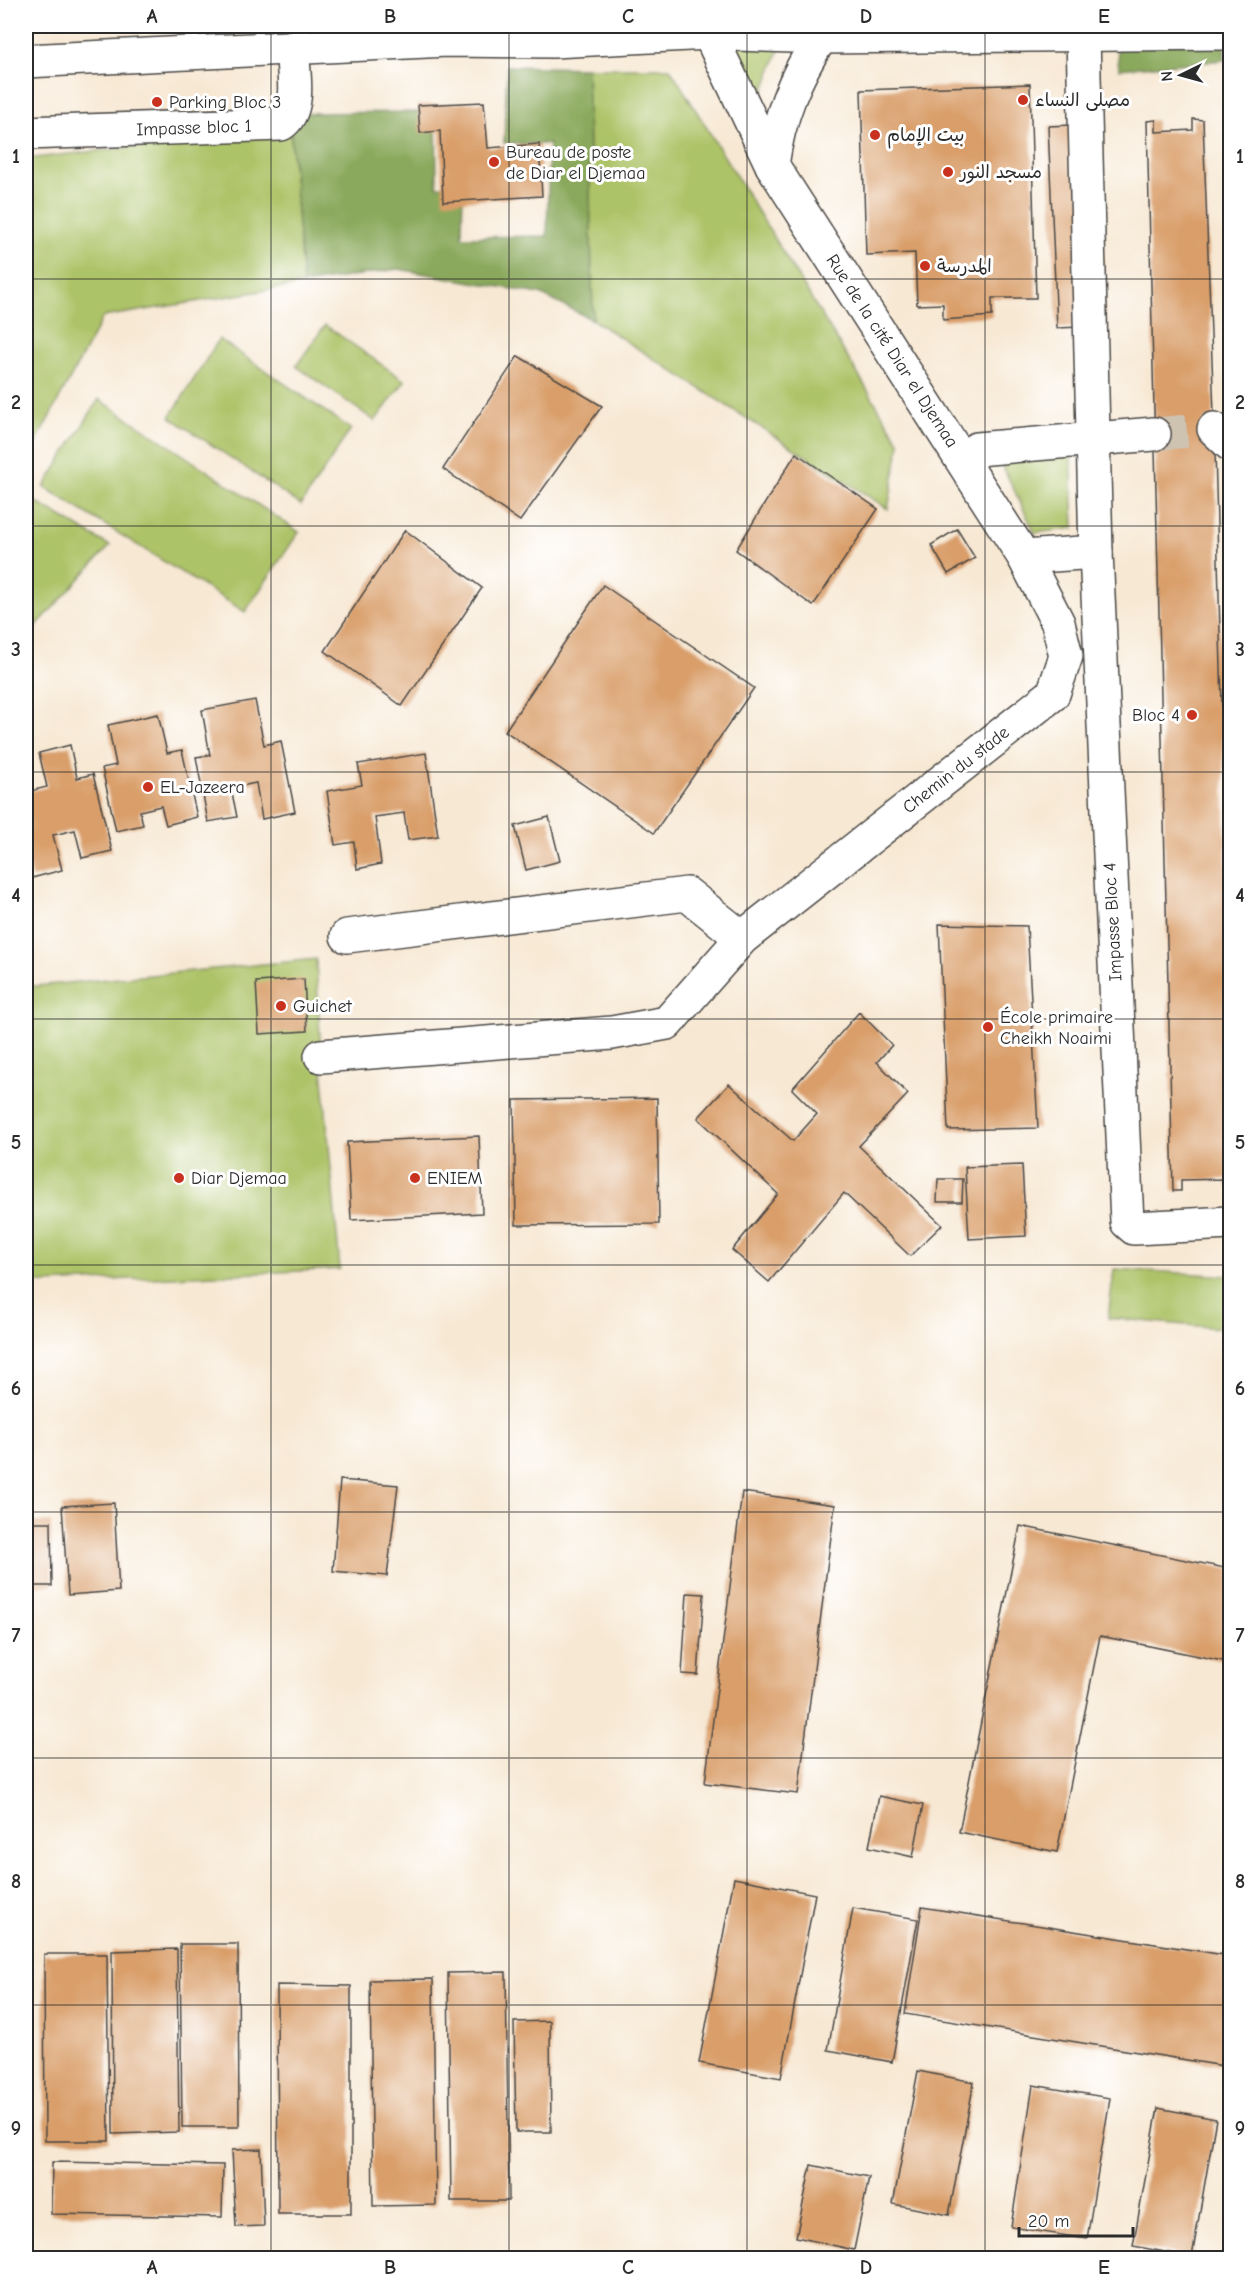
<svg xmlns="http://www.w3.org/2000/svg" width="1256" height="2284" viewBox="0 0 1256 2284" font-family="'Comic Neue','Playpen Sans Arabic',sans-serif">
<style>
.green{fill:#adc368;stroke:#6c774a;stroke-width:1.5}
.forest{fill:#8aa95c;stroke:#5a6a44;stroke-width:1.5}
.building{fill:#d99e69}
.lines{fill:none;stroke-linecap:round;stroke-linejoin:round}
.street-tunnel{stroke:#cec2b1;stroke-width:33;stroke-dasharray:33 16;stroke-linecap:butt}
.street-casing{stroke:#4a4744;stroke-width:36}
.street{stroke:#fff;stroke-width:33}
.grid{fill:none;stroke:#2b2b2b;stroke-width:1.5;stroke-opacity:0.55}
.poi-dot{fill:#c8321e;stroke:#fff;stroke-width:2}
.labels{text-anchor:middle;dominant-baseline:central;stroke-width:6;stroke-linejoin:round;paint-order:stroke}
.poi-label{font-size:18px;fill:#2b2b2b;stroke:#fff;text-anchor:start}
.street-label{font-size:18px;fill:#2b2b2b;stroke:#fff}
.neatline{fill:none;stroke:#2b2b2b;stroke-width:2}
.grid-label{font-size:20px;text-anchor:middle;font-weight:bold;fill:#2b2b2b}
</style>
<rect width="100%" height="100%" fill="#fff"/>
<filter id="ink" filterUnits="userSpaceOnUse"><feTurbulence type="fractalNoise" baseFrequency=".0167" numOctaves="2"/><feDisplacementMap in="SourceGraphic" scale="12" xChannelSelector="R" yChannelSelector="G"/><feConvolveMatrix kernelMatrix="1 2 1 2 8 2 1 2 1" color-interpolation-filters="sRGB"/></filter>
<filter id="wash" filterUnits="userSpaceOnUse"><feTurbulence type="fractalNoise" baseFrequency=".008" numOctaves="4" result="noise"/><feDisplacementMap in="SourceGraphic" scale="24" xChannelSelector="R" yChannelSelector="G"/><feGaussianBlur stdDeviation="1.35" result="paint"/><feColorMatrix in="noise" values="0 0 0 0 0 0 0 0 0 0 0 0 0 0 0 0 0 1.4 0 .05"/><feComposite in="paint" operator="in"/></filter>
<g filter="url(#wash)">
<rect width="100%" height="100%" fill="#f7e8d3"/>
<g class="green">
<polygon points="724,43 781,45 758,105"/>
<polygon points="587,68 670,68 900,443 888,509 593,320"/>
<polygon points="290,129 303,284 103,317 26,461 26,159"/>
<polygon points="325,325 405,381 375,421 296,366"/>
<polygon points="219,339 351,429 301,505 170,417"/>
<polygon points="99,399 299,532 245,612 44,487"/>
<polygon points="1071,454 1074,528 1035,533 999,459"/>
<polygon points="26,496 110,546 26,637"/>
<polygon points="316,959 321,1056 340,1269 26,1284 26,987"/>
<polygon points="1114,1269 1230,1276 1230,1329 1108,1318"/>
</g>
<g class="forest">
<polygon points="1115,26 1223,26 1225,60 1119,69"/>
<polygon points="507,66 587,68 593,320 540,294 398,269 303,284 289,113 436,112 437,186 463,187 462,237 547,236 549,144 504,143"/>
</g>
<g id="blocks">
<g class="building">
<polygon points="1030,84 1036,298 992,298 992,316 943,320 943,304 917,305 915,253 866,255 861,90"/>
<polygon points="484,102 488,148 539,144 542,196 443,202 440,131 420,133 418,105"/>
<polygon points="1193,119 1203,120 1214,414 1230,996 1230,1187 1227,1187 1227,1179 1181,1180 1181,1191 1173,1191 1147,121 1156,120 1156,132 1193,130"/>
<polygon points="1098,124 1106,326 1057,328 1048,126"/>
<polygon points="518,356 602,406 520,521 443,469"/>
<polygon points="796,453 878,509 813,606 736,550"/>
<polygon points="957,529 975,558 948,574 931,545"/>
<polygon points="405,530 482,588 402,706 325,651"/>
<polygon points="603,585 754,688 654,833 505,731"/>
<polygon points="255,700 264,745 281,741 295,812 262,819 256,783 231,788 237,817 208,822 196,757 210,755 202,710"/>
<polygon points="158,714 167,753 182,750 197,817 166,825 161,806 140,811 143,825 116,831 102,768 116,765 108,725"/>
<polygon points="70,745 77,778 93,774 112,851 82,858 75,830 53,835 62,870 32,878 26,855 26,792 47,787 39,753"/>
<polygon points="426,753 438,836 408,840 404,813 375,817 381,864 357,869 354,842 335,845 327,791 362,785 358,764"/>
<polygon points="549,817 560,861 526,870 515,826"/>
<polygon points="939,924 1027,926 1038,1128 948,1130"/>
<polygon points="304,979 307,1031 259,1034 256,982"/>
<polygon points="859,1012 892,1045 877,1062 908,1094 859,1146 942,1225 910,1256 844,1193 769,1282 732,1250 778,1194 698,1118 729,1084 793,1141 817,1114 792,1089"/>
<polygon points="657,1098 659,1224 516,1225 514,1100"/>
<polygon points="479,1136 482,1213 351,1220 347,1142"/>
<polygon points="1022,1165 1026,1236 969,1239 965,1167"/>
<polygon points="938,1179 963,1179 962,1202 937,1202"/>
<polygon points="340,1480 398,1485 387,1576 333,1571"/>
<polygon points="742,1492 835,1505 798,1794 705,1783"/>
<polygon points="114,1503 119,1591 68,1595 62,1506"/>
<polygon points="26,1522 51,1522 52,1586 26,1586"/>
<polygon points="1020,1526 1230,1569 1228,1662 1100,1636 1057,1852 959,1832"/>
<polygon points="687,1593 704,1594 698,1675 682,1674"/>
<polygon points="879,1796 923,1805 913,1857 869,1847"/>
<polygon points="734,1878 815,1894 781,2078 699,2063"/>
<polygon points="922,1907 1230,1956 1230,2067 905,2014"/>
<polygon points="853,1908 918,1919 892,2062 828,2050"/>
<polygon points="180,1944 238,1944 239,2127 182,2127"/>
<polygon points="177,1949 179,2132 113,2134 112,1951"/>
<polygon points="44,1954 107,1954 109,2141 45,2141"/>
<polygon points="506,1972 509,2201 451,2201 448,1973"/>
<polygon points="433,1979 436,2205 373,2206 370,1980"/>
<polygon points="277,1985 351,1986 351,2214 278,2214"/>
<polygon points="550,2021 551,2132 516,2132 514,2022"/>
<polygon points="918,2071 974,2082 949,2215 893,2204"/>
<polygon points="1033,2085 1110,2098 1087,2239 1011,2227"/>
<polygon points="1158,2108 1216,2119 1192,2257 1133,2246"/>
<polygon points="261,2149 264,2226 236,2227 232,2150"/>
<polygon points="52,2162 223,2165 222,2217 51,2214"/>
<polygon points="811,2165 869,2177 854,2250 796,2237"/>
</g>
</g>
</g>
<g filter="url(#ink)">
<use href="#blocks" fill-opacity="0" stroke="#4a4744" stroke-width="1.5"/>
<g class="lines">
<polyline class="street-tunnel" points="1154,434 1214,429"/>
<g class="street-casing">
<g id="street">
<polyline points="1083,36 1096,552 1127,1222 1134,1228 1230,1223"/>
<polyline points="26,61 447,40 553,41 709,33 821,37 1222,33"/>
<path d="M26 133 281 124C302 110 293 71 292 48"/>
<path d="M772 165C779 117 794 78 821 37"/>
<polyline points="1214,429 1230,444"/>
<polyline points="964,463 977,449 1154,434"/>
<polyline points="1024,557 1096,552"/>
<polyline points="347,936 687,894 742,938"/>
<polyline points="321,1056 612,1033 667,1023 742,938 1053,694 1066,656 1058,623 1024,557 772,165 709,33"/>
</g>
</g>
<use href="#street" class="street"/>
</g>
</g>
<path class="grid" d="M271 26V2258M509 26V2258M747 26V2258M985 26V2258M26 279H1230M26 526H1230M26 772H1230M26 1019H1230M26 1265H1230M26 1512H1230M26 1758H1230M26 2005H1230"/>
<g class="poi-dot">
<circle cx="1023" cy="100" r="6"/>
<circle cx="157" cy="102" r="6"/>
<circle cx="875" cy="135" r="6"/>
<circle cx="494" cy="162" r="6"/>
<circle cx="948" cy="172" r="6"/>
<circle cx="925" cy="266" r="6"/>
<circle cx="1192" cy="715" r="6"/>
<circle cx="148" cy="787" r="6"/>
<circle cx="281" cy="1006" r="6"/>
<circle cx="988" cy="1027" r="6"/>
<circle cx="179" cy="1178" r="6"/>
<circle cx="415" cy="1178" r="6"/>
</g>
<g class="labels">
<g class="poi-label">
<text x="1035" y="100">مصلى النساء</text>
<text x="169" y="102">Parking Bloc 3</text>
<text x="887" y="135">بيت الإمام</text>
<text x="506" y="152">Bureau de poste<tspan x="506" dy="21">de Diar el Djemaa</tspan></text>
<text x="960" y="172">مسجد النور</text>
<text x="937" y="266">المدرسة</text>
<text x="1180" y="715" text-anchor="end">Bloc 4</text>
<text x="160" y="787">EL-Jazeera</text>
<text x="293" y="1006">Guichet</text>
<text x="1000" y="1017">École primaire<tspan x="1000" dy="21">Cheikh Noaimi</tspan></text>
<text x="191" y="1178">Diar Djemaa</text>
<text x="427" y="1178">ENIEM</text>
</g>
<g class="street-label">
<text transform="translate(194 128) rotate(-2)">Impasse bloc 1</text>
<text transform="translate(892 351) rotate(57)">Rue de la cité Diar el Djemaa</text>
<text transform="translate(956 770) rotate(-38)">Chemin du stade</text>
<text transform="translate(1113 922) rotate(-93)">Impasse Bloc 4</text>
</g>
</g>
<rect width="1256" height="2284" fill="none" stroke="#fff" stroke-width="66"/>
<g transform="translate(1181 75) rotate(265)" stroke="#ffffff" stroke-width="4.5" paint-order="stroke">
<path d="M0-4.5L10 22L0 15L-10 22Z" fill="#2b2b2b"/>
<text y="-9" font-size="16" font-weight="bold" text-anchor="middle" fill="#2b2b2b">N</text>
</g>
<path d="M1019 2227v9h114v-9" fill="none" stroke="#2b2b2b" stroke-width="3"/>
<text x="1028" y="2227" font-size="18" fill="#2b2b2b" stroke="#ffffff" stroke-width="4.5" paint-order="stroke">20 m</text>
<rect x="33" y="33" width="1190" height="2218" class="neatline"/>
<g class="grid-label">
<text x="152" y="23">A</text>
<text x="390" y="23">B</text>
<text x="628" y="23">C</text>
<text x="866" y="23">D</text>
<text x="1104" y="23">E</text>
<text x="16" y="163">1</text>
<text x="1240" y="163">1</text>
<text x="16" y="409">2</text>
<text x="1240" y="409">2</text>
<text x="16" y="656">3</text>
<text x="1240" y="656">3</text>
<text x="16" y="902">4</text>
<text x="1240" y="902">4</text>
<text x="16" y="1149">5</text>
<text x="1240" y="1149">5</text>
<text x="16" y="1395">6</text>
<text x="1240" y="1395">6</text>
<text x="16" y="1642">7</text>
<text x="1240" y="1642">7</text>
<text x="16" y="1888">8</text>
<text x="1240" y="1888">8</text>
<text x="16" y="2135">9</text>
<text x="1240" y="2135">9</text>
<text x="152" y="2274">A</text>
<text x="390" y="2274">B</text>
<text x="628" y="2274">C</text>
<text x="866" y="2274">D</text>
<text x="1104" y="2274">E</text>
</g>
</svg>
